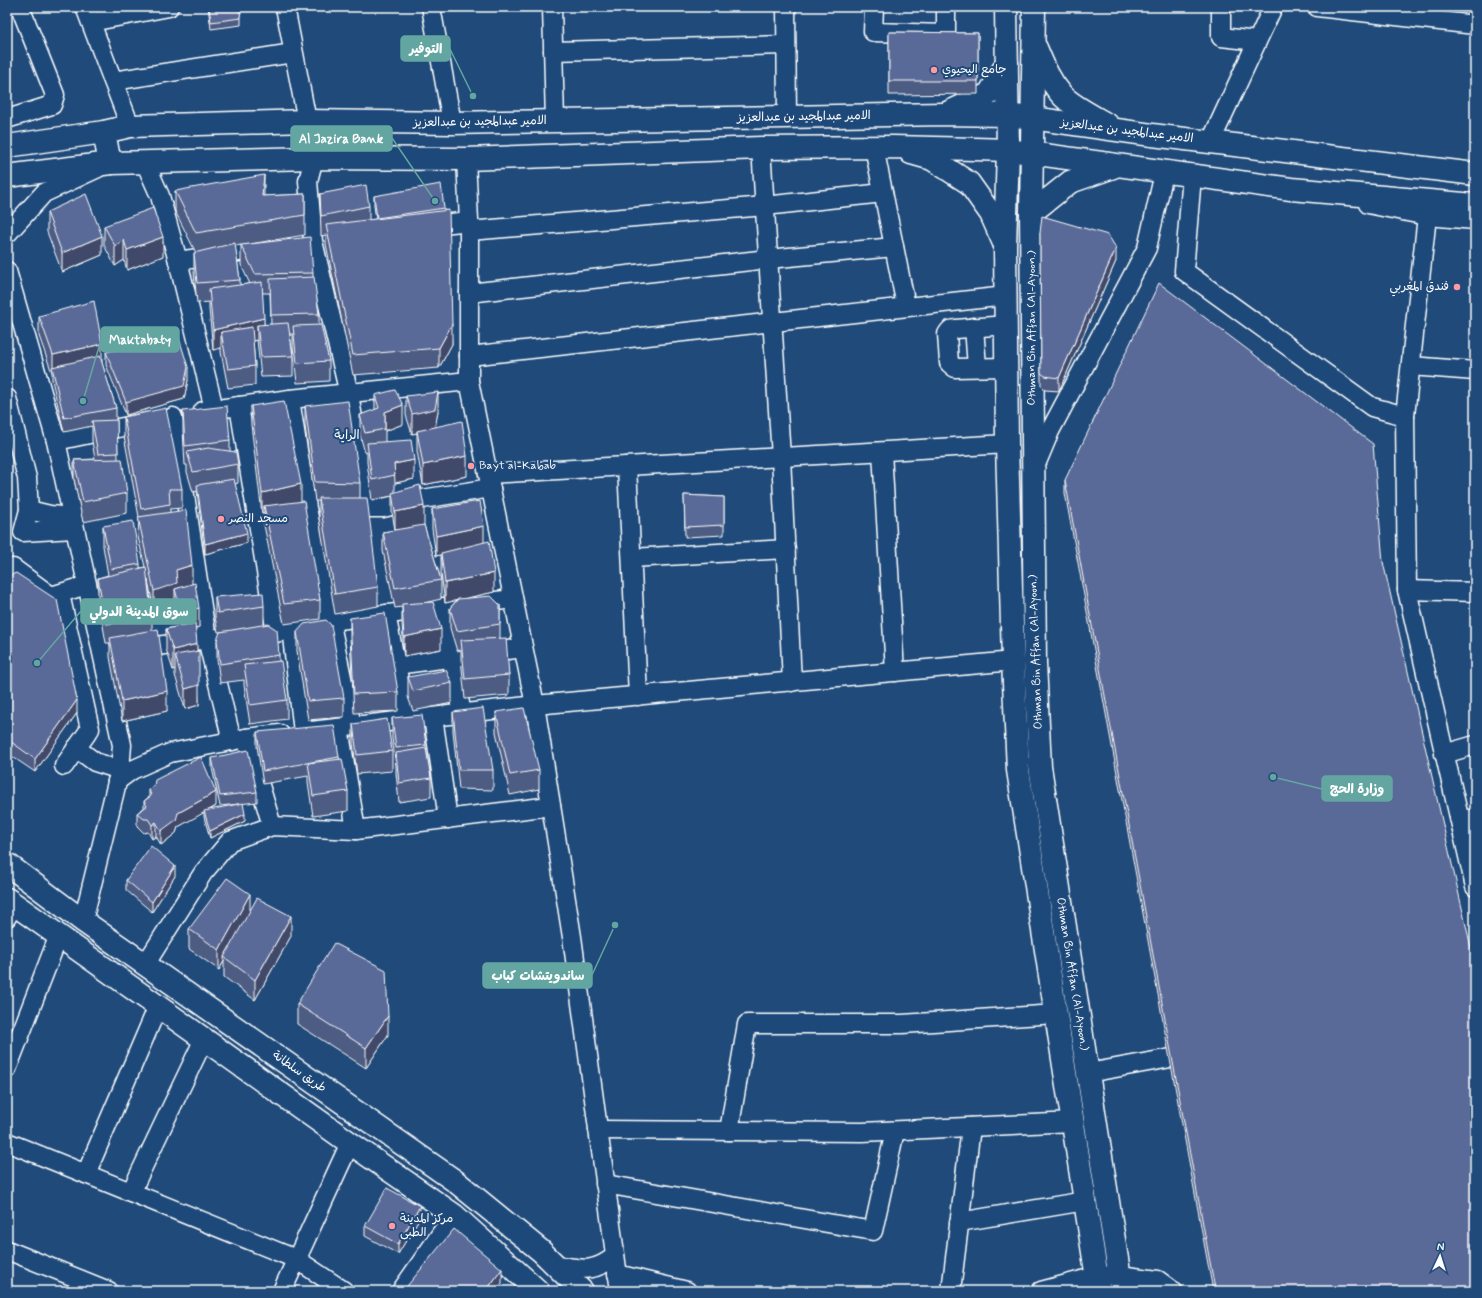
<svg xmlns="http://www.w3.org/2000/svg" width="1482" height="1298" viewBox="0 0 1482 1298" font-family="Mynerve,'Playpen Sans Arabic',sans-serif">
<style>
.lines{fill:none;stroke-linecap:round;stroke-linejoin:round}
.minor-casing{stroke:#fff;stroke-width:21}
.major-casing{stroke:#fff;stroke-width:25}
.minor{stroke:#1f4a7a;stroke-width:18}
.major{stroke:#1f4a7a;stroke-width:22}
.wall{fill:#4d5b83;stroke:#fff;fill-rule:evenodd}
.shaded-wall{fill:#3f4a6a;stroke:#fff}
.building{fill:#5a6a98;stroke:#fff}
.poi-dot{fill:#ff9aa2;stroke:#1f4a7a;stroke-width:1.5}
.labels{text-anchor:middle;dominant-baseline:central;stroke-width:4;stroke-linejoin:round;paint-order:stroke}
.poi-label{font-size:12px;fill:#fff;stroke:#1f4a7a;text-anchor:start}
.street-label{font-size:12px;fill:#fff;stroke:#1f4a7a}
.neighbourhood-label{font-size:13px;fill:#fff;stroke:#1f4a7a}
.leader{fill:none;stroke:#63a6a1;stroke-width:1.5}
.callout-dot{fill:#63a6a1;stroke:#1f4a7a;stroke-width:1.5}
.callout{fill:#63a6a1;stroke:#63a6a1;stroke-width:1.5}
.callout-label{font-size:13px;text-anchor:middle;font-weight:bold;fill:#fff}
</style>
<rect width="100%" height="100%" fill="#1f4a7a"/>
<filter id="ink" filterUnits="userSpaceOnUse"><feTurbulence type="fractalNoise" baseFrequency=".025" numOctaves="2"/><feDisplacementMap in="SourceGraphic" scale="8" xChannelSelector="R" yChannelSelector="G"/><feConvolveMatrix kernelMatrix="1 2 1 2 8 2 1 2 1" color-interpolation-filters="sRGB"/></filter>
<g filter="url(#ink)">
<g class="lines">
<g class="minor-casing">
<g id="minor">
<polyline points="85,7 130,126"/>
<polyline points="285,7 307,121"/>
<polyline points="431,7 452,123"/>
<polyline points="552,7 555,121"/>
<polyline points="786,7 787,117"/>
<polyline points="874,7 873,32 946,34 946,7"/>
<polyline points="1221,7 1221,37 1257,41"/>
<polyline points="1317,7 1475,25"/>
<polyline points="91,22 169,7"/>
<polyline points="553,51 786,45"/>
<polyline points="113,81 293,53"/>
<polyline points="7,119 52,105 55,95 20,7"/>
<polyline points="1211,141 1273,7"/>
<polyline points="874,147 906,306"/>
<polyline points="761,148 781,457 792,682"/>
<polyline points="314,158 308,181 313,241 349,394 368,508"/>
<polyline points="466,159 469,221 469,381 535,705 572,937 620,1291"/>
<polyline points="145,162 160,196 178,261 214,409"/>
<polyline points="1192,176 1184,271 1372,407 1405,416"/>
<polyline points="1368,204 1427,216 1475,220"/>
<polyline points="1427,216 1405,416 1407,590 1475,887"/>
<polyline points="426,226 469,221"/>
<polyline points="469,231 765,206 883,193"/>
<polyline points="7,234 44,193 98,168"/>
<polyline points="178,261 266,248"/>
<polyline points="7,271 56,441 122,745 120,770 83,921"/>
<polyline points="469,293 768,259 894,247"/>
<polyline points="1006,325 956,329 950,330 947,334 949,363 955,368 1007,367"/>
<polyline points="974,327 977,367"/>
<polyline points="469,356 1006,296"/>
<polyline points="1411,366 1475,371"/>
<polyline points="7,398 27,478 29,510 23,532 74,529"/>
<polyline points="290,399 307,508 352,726"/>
<polyline points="239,406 276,633"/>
<polyline points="203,411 290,399 469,381"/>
<polyline points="173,417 207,639 276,633 291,628 330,621 513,599"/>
<polyline points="56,441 147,422"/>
<polyline points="882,452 895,672"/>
<polyline points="627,466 638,696"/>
<polyline points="1035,467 1050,431 1147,248 1164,173"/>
<polyline points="488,474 1007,444"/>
<polyline points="357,508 383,508 416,500 491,488"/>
<polyline points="29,510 50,515 72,517"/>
<polyline points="257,519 288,512"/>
<polyline points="632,558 786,549"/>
<polyline points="13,568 51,596 87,585"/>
<polyline points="1407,590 1475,592"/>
<polyline points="60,594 90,729 64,766"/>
<polyline points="442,607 462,714"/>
<polyline points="386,614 407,720"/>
<polyline points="291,628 303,732"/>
<polyline points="135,649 207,639 232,741"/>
<polyline points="396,665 523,648"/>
<polyline points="433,717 448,819"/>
<polyline points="339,728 356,830"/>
<polyline points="311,731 535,705 1013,661"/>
<polyline points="246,738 272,826"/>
<polyline points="76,748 95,762 120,770"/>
<polyline points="1444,754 1475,745"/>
<polyline points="117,781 132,770 170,753 246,738 280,734"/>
<polyline points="1459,818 1475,820"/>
<polyline points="7,917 13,903"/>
<polyline points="145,965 203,873 230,841 272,826 356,830 551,806"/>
<polyline points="7,1069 59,935"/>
<polyline points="1088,1073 1193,1054"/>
<polyline points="598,1130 862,1132 1073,1122"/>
<polyline points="729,1131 747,1024 902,1024 1056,1014"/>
<polyline points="7,1142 296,1259 344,1291"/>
<polyline points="86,1174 158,1006"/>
<polyline points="605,1184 873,1231 895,1131"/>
<polyline points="131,1192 204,1039"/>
<polyline points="959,1222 1085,1201"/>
<polyline points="7,1250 109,1291"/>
<path d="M555 1265C581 1269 593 1274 615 1256"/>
<polyline points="617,1274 687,1291"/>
<polyline points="282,1291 350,1143"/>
<polyline points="401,1291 454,1215"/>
<polyline points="951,1291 971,1127"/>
<polyline points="1041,1291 1097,1276 1119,1275 1158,1280 1173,1291"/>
</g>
</g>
<g class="major-casing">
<g id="major">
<polyline points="1006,7 1008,150 1005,246 1007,444 1013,661 1018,770 1099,1291"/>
<polyline points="1034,7 1031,213 1035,663 1040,767 1122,1291"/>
<path d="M1036 48C1043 65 1049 80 1061 94 1070 105 1096 118 1108 125"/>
<polyline points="949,112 989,94 1007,63"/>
<polyline points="7,146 104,132"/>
<polyline points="911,153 932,159 969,183 991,214 1003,241"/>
<polyline points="1475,174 1152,135 1032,118 1007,115 943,114 452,123 307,121 130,126 104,132 108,153 111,163 314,158 466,159 761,148 893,147 975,149 1008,150 1291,189 1475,205"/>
<polyline points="7,176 111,163"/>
<polyline points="1031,213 1070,182 1113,167"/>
<polyline points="7,864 83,921 455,1181 541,1251 582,1291"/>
<polyline points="7,899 350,1143 454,1215 538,1291"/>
</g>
</g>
<use href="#minor" class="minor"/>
<use href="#major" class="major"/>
</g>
<g class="wall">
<polygon points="208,7 239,7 241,18 241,25 211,29"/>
<polygon points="889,32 978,33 978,94 889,95"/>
<path d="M175 191 263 196 305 194V235L244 245 313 273V277L319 314V325L329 361V381L297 383 293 346V334H290L293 356V376L261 377 257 340H253L255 366V385L228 388 221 352V348L213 350 209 309V302L197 303 194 273V253H196L175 211ZM241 245V265L250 284 240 285V280L235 246ZM262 293H270L271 324 264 325Z"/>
<polygon points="320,194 369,206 369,220 376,219 374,206 374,196 444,208 452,344 439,368 353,375 326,244 326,235 321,236"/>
<polygon points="47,212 102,255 62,272 47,232"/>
<polygon points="104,226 163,256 127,270 124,260 115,266 104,245"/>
<polygon points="1040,233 1116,261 1059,391 1045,390 1041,386"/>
<polygon points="39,316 102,363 116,408 116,420 117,420 118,459 127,493 127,513 83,522 74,479 74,460 95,459 92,441 92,426 64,432 52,380 52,373 39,336"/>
<polygon points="106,352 188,380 184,399 126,415 106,365"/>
<polygon points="375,395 403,424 385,431 385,442 414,479 395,483 395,492 424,525 441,580 441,599 424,603 441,649 404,656 402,624 402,607 395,608 383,551 383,532 395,530 392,512 392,496 372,500 367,462 367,452 365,453 360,435 360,415 375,410"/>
<polygon points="406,396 438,411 435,427 467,476 423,485 417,451 417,433 412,434 406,415"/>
<polygon points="251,406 301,501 320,600 320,619 284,624 264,525 264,512 262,513 251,425"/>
<polygon points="305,406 360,483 360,498 378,587 378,606 335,614 319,518 319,501 315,501 305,426"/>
<polygon points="183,411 230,440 230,451 238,464 238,483 235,484 247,543 205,554 197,491 193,492 187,472 187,465 185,465 183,430"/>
<polygon points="124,417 182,489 182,508 170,509 170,512 192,584 199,627 195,628 197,651 199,705 185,709 175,675 175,669 173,670 166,649 166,629 180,626 175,609 175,604 154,611 148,580 152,619 152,630 167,711 122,721 110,657 110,643 106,643 98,597 98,578 108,575 103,546 103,526 140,564 140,568 145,567 138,537 139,517 124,436"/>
<polygon points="1065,480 1383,562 1475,1291 1213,1291 1065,493"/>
<polygon points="684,495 724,497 724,535 685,537"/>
<polygon points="432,509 484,542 494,592 466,598 500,605 500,638 509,675 509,695 465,699 461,659 461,650 457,651 450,628 450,608 457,600 445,603 441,573 441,555 436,556 432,529"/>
<polygon points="7,577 77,713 35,772 7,753"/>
<polygon points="215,597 264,606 264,625 279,655 279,661 287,700 287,719 250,724 244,685 244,680 220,683 217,659 217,640 229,631 218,632 215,617"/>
<polygon points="350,618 398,692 398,711 354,713 350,638"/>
<polygon points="297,632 344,698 344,717 308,720 297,651"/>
<polygon points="408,677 452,683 452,703 413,711 408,697"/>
<polygon points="453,712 493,770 493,790 459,789 453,731"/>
<polygon points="496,712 539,770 539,789 510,795 496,732"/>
<polygon points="392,718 426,745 426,748 431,778 431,797 399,802 396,773 396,766 392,738"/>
<polygon points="353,724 392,751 392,771 357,774 353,743"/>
<polygon points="257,732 339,757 348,791 348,811 313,816 308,782 308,776 263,784 257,746"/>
<polygon points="212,758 257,792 257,802 220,806 212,768"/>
<polygon points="149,789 216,806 209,810 245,821 210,838 204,817 204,812 178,827 176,833 161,845 156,836 152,839 148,832 144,833 137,826 137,813 144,808 144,801 149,797"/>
<polygon points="175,876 152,912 126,890 126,880"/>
<polygon points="250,910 291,936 255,1000 224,977 224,961 219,970 189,949 189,929"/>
<polygon points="297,1004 388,1035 366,1068 297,1024"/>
<polygon points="420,1217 398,1254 365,1236 365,1226"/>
</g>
<g class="shaded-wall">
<polygon points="264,175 264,194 262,215 262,196"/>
<polygon points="102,236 102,255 62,272 62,253"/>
<polygon points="163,237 163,256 127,270 127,250"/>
<polygon points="124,240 124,260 115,266 115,246"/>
<polygon points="1116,248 1116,261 1059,391 1059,378"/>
<polygon points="264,318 264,338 257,325 257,340 224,347 221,332 221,348 213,350 213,330"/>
<polygon points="452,324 452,344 439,368 439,348"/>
<polygon points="102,344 102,363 53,370 53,355"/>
<polygon points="188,367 188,380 184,399 126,415 126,402"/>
<polygon points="438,392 438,411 435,429 417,431 417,433 412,434 412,414"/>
<polygon points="403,405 403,424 385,431 385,412"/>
<polygon points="467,456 467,476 423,485 423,465"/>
<polygon points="414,460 414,479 395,483 394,464"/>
<polygon points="301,484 301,504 264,506 264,512 262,513 262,493"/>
<polygon points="424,506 424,526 395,532 395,512"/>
<polygon points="484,526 484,545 436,556 436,536"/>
<polygon points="247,533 247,543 205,554 205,544"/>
<polygon points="192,565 192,585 175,589 175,604 154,611 154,591 176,570"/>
<polygon points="494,573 494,592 445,603 445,583"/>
<polygon points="199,608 199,627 181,632 181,612"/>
<polygon points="441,629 441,649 404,656 404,637"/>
<polygon points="197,644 197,663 175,655 175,669 173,670 173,650"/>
<polygon points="199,685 199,705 185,709 185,689"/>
<polygon points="167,691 167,711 122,721 122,701"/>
<polygon points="77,700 77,713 35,772 35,759"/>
<polygon points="216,792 216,806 178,827 176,833 161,845 161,831 178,813"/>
<polygon points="245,814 245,821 210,838 210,831"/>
<polygon points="156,822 156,836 152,839 152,825"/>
<polygon points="175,866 175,876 152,912 152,902"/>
<polygon points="250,894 250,914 224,957 224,961 219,970 219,950"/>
<polygon points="291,916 291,936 255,1000 255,980"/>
<polygon points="388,1016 388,1035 366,1068 366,1048"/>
<polygon points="420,1206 420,1217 398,1254 398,1244"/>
<polygon points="502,1269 502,1283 496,1291 486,1291"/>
</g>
<g class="building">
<polygon points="209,7 239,7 241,18 211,22"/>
<polygon points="889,32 978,33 978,81 889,81"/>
<polygon points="264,175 262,196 305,194 305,215 196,233 175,191"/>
<polygon points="441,184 444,208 377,218 374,196"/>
<polygon points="366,185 369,206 321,216 320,194"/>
<polygon points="86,194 102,236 62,253 47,212"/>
<polygon points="153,208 163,237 127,250 124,240 115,246 104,226"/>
<polygon points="449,210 452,324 439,348 353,355 326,225"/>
<polygon points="1042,216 1108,235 1116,248 1059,378 1045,376 1041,373 1040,233"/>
<polygon points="310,237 313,273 255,274 241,245"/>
<polygon points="235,243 240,280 197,283 194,253"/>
<polygon points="314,277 319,314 271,315 270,279"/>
<polygon points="262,282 264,318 213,330 209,289"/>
<polygon points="1159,283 1373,444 1383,562 1475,965 1475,1291 1218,1291 1215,1289 1065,480"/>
<polygon points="94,301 102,344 53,355 39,316"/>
<polygon points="288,323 293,356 261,357 257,325"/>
<polygon points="321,325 329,361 297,363 293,326"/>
<polygon points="252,327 255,366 228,369 221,332"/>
<polygon points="178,335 188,367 184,386 126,402 106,352"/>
<polygon points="100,356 116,408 64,418 52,367"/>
<polygon points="395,390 403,405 385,412 385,429 365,433 360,415 379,408 375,395"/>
<polygon points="438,392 435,409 412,414 406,396"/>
<polygon points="284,401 301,484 262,493 251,406"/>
<polygon points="348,401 360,483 315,482 305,406"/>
<polygon points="227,406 230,440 185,446 183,411"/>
<polygon points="166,408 182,489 169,489 170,504 141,509 124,417"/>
<polygon points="117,420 118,453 98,454 92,421"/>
<polygon points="462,421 467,456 423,465 417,431"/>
<polygon points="411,440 414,460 394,464 395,475 372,480 367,443"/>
<polygon points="208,448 236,452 238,464 193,472 187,452"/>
<polygon points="122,459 127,493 83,502 74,460"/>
<polygon points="234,479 247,533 205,544 197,485"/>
<polygon points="420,485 424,506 395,512 392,493"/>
<polygon points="684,495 724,497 724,525 685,527"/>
<polygon points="319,498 367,498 378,587 335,594"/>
<polygon points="304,501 320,600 284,604 264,506"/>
<polygon points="480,501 484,526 436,536 432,509"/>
<polygon points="186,510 192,565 176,570 177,583 154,591 138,517"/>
<polygon points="133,521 140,564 111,569 103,526"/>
<polygon points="424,525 441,580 395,588 383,532"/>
<polygon points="489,541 494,573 445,583 441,553"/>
<polygon points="146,567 152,619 106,624 98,578"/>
<polygon points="16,573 57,600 77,700 35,759 7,739 7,577"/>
<polygon points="195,583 199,608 181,612 175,589"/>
<polygon points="263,593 264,606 218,613 215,597"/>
<polygon points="491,596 500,605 500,624 457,631 450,608 458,599"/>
<polygon points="433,602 441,629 404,637 402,604"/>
<polygon points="385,613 398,692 354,694 350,618"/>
<polygon points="326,620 331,625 344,698 308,701 297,632 304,624"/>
<polygon points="195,623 197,644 173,650 166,629"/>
<polygon points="268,624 277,630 279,655 220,664 217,640 220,632"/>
<polygon points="158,629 167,691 122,701 110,638"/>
<polygon points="506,638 509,675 465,679 461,640"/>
<polygon points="199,651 199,685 185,689 175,655"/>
<polygon points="281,661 287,700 250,705 244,665"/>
<polygon points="446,670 452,683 413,691 408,677"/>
<polygon points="483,708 493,770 459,770 453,712"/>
<polygon points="524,708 539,770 510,775 496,712"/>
<polygon points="422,715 426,745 396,748 392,718"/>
<polygon points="387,719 392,751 357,755 353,724"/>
<polygon points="334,725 339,757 263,771 257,732"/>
<polygon points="426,748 431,778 399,783 396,753"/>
<polygon points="248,750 257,792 220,796 212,758"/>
<polygon points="201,757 216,792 178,813 176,820 161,831 156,822 152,825 148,819 144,819 137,813 147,806 144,801 151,796 149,789 154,786 155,780"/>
<polygon points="342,759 348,791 313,796 308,763"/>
<polygon points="243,803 245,814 210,831 204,811"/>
<polygon points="151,846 175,866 152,902 126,880"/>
<polygon points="227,878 250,894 219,950 189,929"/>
<polygon points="257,898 291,916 255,980 224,957"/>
<polygon points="334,943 386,970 388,1016 366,1048 297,1004"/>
<polygon points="387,1188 420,1206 398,1244 365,1226"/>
<polygon points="454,1229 502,1269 486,1291 403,1291"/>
</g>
</g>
<g class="poi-dot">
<circle cx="934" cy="70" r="4"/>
<circle cx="1457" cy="287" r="4"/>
<circle cx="471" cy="466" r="4"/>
<circle cx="221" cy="519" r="4"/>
<circle cx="392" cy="1226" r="4"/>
</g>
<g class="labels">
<g class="poi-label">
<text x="942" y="70">جامع اليحيوي</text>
<text x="1449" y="287" text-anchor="end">فندق المغربي</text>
<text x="479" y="466">Bayt al-Kabab</text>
<text x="229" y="519">مسجد النصر</text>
<text x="400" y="1219">مرکز المدینة<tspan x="400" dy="14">الطبی</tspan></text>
</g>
<g class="street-label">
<text transform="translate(804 117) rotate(-1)">الامير عبدالمجيد بن عبدالعزيز</text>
<text transform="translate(480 122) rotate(-1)">الامير عبدالمجيد بن عبدالعزيز</text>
<text transform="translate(1127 131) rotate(7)">الامير عبدالمجيد بن عبدالعزيز</text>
<text transform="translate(1032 328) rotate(-90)">Othman Bin Affan (Al-Ayoon.)</text>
<text transform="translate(1036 652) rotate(-92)">Othman Bin Affan (Al-Ayoon.)</text>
<text transform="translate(1072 974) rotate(81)">Othman Bin Affan (Al-Ayoon.)</text>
<text transform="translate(299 1072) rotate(35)">طريق سلطانة</text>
</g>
<g class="neighbourhood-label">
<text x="347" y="435">الراية</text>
</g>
</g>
<path class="leader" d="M473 96L450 49M435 201L392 138M83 401L101 340M37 663L81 611M1273 777L1322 789M615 925L592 975"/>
<g class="callout-dot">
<circle cx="473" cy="96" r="4"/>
<circle cx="435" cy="201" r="4"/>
<circle cx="83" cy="401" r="4"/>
<circle cx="37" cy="663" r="4"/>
<circle cx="1273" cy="777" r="4"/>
<circle cx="615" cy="925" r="4"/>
</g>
<g class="callout">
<rect x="401" y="36" width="49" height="25" rx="4"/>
<rect x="291" y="126" width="101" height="25" rx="4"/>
<rect x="101" y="327" width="78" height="25" rx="4"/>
<rect x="81" y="599" width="115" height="25" rx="4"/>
<rect x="1322" y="776" width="70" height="25" rx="4"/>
<rect x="483" y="963" width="109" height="25" rx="4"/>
</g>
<g class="callout-label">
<text x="426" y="53">التوفير</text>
<text x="341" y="143">Al Jazira Bank</text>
<text x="140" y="344">Maktabaty</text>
<text x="139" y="616">سوق المدينة الدولي</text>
<text x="1357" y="793">وزارة الحج</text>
<text x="538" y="980">ساندويتشات كباب</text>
</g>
<rect width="1482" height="1298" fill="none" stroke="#1f4a7a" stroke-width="24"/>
<rect x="12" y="12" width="1458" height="1274" fill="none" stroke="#fff" stroke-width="1.5" filter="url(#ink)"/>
<g transform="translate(1440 1256) rotate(4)" stroke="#1f4a7a" stroke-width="3" paint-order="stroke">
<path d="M0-3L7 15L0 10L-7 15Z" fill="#ffffff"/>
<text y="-6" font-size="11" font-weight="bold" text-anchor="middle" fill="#ffffff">N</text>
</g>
</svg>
